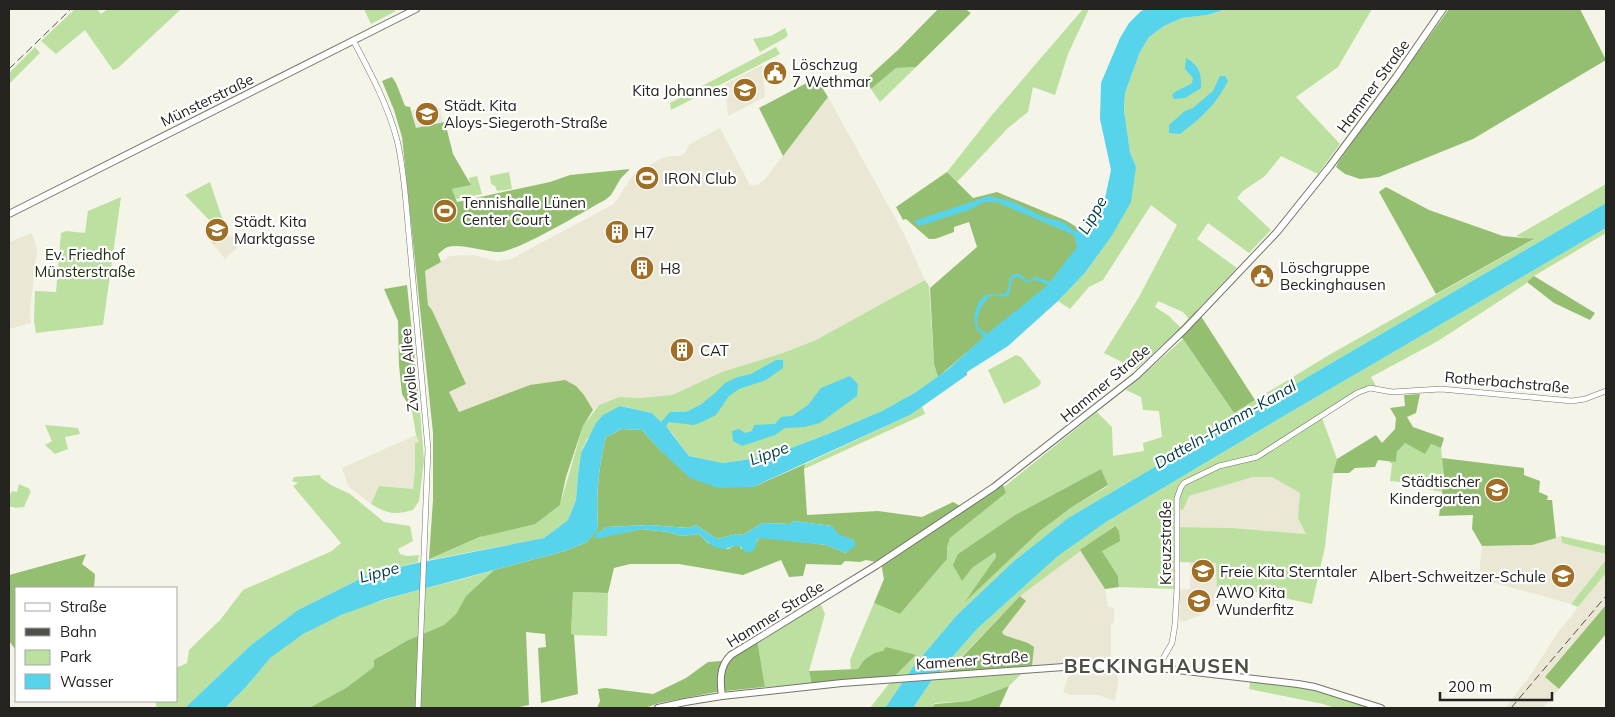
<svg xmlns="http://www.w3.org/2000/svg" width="1615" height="717" viewBox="0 0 1615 717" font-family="Mulish,sans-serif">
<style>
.built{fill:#eae7d4}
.green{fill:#bbe09f;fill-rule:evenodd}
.forest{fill:#94bf71;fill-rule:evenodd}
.water{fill:#57d3ec;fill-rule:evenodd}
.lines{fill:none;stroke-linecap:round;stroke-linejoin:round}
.minor-casing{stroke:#76746a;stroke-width:6}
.major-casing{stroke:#76746a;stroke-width:8}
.minor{stroke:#fff;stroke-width:5}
.major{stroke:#fff;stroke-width:6}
.rail{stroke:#51504a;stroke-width:1;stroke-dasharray:8 4;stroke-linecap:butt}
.labels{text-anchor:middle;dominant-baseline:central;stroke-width:4.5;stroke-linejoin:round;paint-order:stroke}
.poi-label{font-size:15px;fill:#24231f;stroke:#fff;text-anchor:start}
.street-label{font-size:15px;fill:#24231f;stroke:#fff}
.park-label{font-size:15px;fill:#203111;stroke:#fff}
.water-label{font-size:16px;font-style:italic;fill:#003b45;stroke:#fff}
.district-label{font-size:20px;font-weight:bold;letter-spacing:1px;fill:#504f45;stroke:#fff}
</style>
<rect width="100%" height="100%" fill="#f5f4e8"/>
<g class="built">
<polygon points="762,65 765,97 728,116 725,84"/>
<polygon points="828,97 904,234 925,280 816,340 783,353 722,372 672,395 640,398 619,397 599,405 593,410 584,395 530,385 459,412 449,392 466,384 432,310 428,305 425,271 450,256 473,255 497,261 511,259 612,205 617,200 622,191 634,174 662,158 671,156 680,156 685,153 690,144 720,128 750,185 757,185 765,179"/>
<polygon points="433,106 434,109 440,108 443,123 416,129 412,110"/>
<polygon points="197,206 221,215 223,221 219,224 231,237 233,236 238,240 238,247 225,259 205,234 215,225"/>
<polygon points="32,233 37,249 30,310 31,323 9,329 9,242"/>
<polygon points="416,435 419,442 413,489 379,486 371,504 348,486 342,468"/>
<polygon points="1253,477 1272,477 1300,493 1298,518 1307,534 1232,528 1175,527 1178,509 1183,510 1189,496"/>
<polygon points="1561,536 1562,543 1606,554 1606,560 1571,604 1481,579 1479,575 1482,546 1532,545"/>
<polygon points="1080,550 1105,589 1108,607 1114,608 1114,623 1111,623 1111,660 1118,666 1118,682 1115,701 1098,695 1070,695 1063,692 1071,668 1032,672 1028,643 1004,635 1002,632 1026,601 1020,596"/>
<polygon points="1190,562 1216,563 1217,587 1222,587 1225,596 1201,615 1182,622 1180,621 1179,590 1190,589"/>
<polygon points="1606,573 1606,605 1545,677 1559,689 1543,708 1505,708 1530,676 1558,632"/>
</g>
<g class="green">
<polygon points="75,9 97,9 101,14 108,9 181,9 118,68 113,70 85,30 56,54 41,41"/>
<polygon points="364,9 394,9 396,11 371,24"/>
<polygon points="1083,9 1089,9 1068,54 1055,95 1033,87 1028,112 1008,128 957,182 947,172 992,115"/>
<polygon points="1227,9 1372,9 1338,67 1296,97 1340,144 1318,174 1281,156 1265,176 1243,191 1237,198 1271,230 1249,253 1208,223 1197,239 1237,268 1189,319 1183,312 1158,301 1155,307 1169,316 1181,328 1136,369 1104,353 1139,297 1177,225 1151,205 1103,280 1089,287 1070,309 1058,301 1084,274 1111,237 1136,167 1130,152 1124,110 1125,93 1140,52 1149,37 1164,26 1182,18 1207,15"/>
<polygon points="785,28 788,35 785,38 760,52 753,39 771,36"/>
<polygon points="35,47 40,53 9,84 9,73"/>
<polygon points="776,47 780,54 671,110 670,103"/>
<polygon points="916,67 880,102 871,89 896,68"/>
<polygon points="509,172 512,189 497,191 495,186 491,184 490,176"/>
<polygon points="477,176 482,194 456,199 452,189 470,185 469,178"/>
<polygon points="210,182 223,221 219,224 222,227 219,231 215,227 211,232 216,229 218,231 218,238 213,237 219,240 214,244 205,234 214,225 185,195"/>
<path d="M1606 184V203L1316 372 1068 518 1014 561 956 616 913 667 885 708H870L895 676 915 656C893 652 871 644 858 669H851L850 660 874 603 900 614 947 559V547L950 538 1006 493 1004 487 1097 412 1112 427 1113 456 1144 451 1143 443 1162 437 1159 411 1143 410 1141 397 1126 390 1183 339 1234 413 1329 355 1533 240 1516 236ZM1101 469 1108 486 1072 507 1040 531 967 600 996 557 995 551 972 568 958 554 1015 515Z"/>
<polygon points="121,197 103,325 36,333 34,321 35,291 56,292 61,233 66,231 85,233 88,211"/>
<path d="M1606 228V233L1534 276 1524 285 1438 341 1371 377 1376 386 1362 393 1322 418 1337 459 1333 473 1325 547 1312 604 1237 588 1217 587 1216 563 1175 562V589L1119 587 1118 576 1102 551 1114 526 1020 596 948 671 1032 666V672L1022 673 1009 686 969 701 935 703 932 708H913L932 680 978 628 1058 556 1106 522 1282 417ZM1253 477H1272L1300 493 1298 518 1306 534 1232 528 1175 527 1178 509 1183 510 1189 496Z"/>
<path d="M925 280 929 286 934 364 938 377 916 392 882 411 828 434 770 456 723 463 689 456 672 433 652 413 620 406 587 439 581 453 578 475 576 500 568 520 544 538 429 560V559C473 540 516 523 560 505L583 426 599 405 619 397 640 398 672 395 722 372 783 353 816 340Z"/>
<polygon points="1016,355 1021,357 1041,382 1039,386 1004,404 988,370"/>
<polygon points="922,406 925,414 804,469 805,464 910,415"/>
<path d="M420 410 424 460 419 501 413 510C394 515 388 514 371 504L379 486 413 489 415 471V443L419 442 416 435 412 411Z"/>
<polygon points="45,425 78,428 80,434 65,437 68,449 55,454 45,445 52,441"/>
<polygon points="1405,443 1424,453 1431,444 1441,448 1444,477 1442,492 1422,488 1420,480 1401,477 1400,482 1390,481 1392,464 1387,460 1396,462 1397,452"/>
<polygon points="320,475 321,478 331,485 350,494 384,522 410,526 413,541 398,549 400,554 407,556 419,555 418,562 370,574 298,610 251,645 185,708 157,708 155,701 176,701 176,668 187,663 189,650 221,619 243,590 332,551 341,543 293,486 298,483 292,481 294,477"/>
<polygon points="19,484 30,489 29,490 31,491 24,507 14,508 14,507 9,507 9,496 12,491 17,492"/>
<polygon points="1561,536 1606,546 1606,554 1562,543"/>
<polygon points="1606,560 1606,573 1578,607 1571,604"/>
<path d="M494 570 466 596 456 614 444 625 406 641 380 656 375 667 346 688 309 708H225C233 700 241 692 249 684 256 675 263 665 271 657 333 603 418 593 494 570Z"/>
<polygon points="573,592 608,593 607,636 571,635"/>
<polygon points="819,601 825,614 809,671 812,685 765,687 757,639"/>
<polygon points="1251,676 1302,684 1387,708 1335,708 1323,704 1249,689"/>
</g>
<g class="forest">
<polygon points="938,9 965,9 971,13 916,67 896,68 871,89 865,80 898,50"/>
<polygon points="1449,9 1580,9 1606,60 1473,139 1379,177 1360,179 1345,174 1336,167 1339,161"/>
<path d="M392 77 396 83 405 106 410 107 416 128 445 122 453 154 471 185 452 189 457 202 550 182 570 175 630 169 621 178 611 195 605 200C584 211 518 252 498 252 485 252 461 243 448 247 444 248 441 252 438 254L441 262 425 271 428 305 432 310 466 384 449 392 459 412 530 385 565 380 576 386 584 395 593 410 583 426 566 477 560 505 535 524 480 537 429 559 433 500V433L402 137 394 110 382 81Z"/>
<polygon points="816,78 828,97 783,156 759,108"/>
<polygon points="947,172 973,198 997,192 1067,221 1078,228 1087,229 1077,248 1046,288 993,330 938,377 934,364 930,288 977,247 969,222 954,227 954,232 935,239 929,239 906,219 903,220 896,207"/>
<polygon points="1386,187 1429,210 1486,230 1503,236 1534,239 1436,294 1379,192"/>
<polygon points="1534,276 1595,313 1590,320 1554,303 1527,282"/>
<polygon points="407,285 420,410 412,411 402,394 399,365 398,321 384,289"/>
<polygon points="1197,310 1255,400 1234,413 1183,339 1176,332"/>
<polygon points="1420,394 1416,413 1407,417 1413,427 1444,438 1441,448 1431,444 1425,454 1405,443 1397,452 1396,462 1378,460 1375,467 1355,468 1349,473 1333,473 1337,459 1376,435 1382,443 1395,429 1396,418 1390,408 1405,406 1404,395"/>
<path d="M622 429 642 430 661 451 753 487 805 464 804 469 807 515 878 511 922 517 953 502 966 509 1003 484 1006 493 950 538 947 547V559L900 614 874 603 884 579 881 563 866 560 860 562 845 561 841 565 806 564 803 576 789 577 781 560 743 575 679 564H630L614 568 608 593 573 592 571 634 574 635 578 694 541 703 538 648 546 647 545 634 526 632 529 705 514 708H309L346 688 374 667V660L406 641 444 625 456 614 466 596 494 570 565 551 587 542 598 528C596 496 598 469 606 437ZM794 521 832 526 838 535 854 540 846 553 826 545 769 538H759L755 545 741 549 740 546 736 545 728 549 708 543 699 534 681 536 668 532 642 529 606 536 596 533 602 531 606 527 648 525 689 528 696 525 717 539 737 534 743 535 762 523 790 524Z"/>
<polygon points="1442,458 1524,468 1524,475 1540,481 1539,492 1548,496 1547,500 1552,500 1556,538 1532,545 1482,546 1472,529 1473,515 1439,516 1444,477"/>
<polygon points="1101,469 1108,485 1072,507 1040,531 965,602 996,557 995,552 972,568 962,581 953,565 958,554 1015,515"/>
<polygon points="1115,526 1119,531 1120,541 1102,551 1118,576 1119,587 1105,589 1080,550"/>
<polygon points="86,554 82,564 95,574 94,588 16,588 15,649 9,641 9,575"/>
<polygon points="1020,596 1026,601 1002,632 1004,635 1028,643 1034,647 1032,666 948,672"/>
<polygon points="1606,605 1606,634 1559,689 1545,677"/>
<polygon points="757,639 765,687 716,692 659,703 645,708 597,708 600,701 598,689 606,688 653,694 686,678 708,662 722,661 725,662"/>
<path d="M886 647 916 655 895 676 812 685 809 671 858 669C864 658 871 653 883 651Z"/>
<polygon points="1009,686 999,708 932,708 935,704 969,701"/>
</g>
<g class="water">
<path d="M1147 9H1227L1207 15 1182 18 1164 26 1149 37 1140 52 1125 93 1124 110 1130 152 1136 167 1131 202 1111 237 1084 274 1058 301 1008 346 967 372V375L910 415 753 487 718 488 690 478 661 451 642 430 622 429 606 437C598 469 596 496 598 529L587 542 565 551 385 599 341 615 303 634 270 658 247 686 225 708H185L251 645 298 610 370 574 412 564 544 538 568 520 576 500 578 475 581 453 596 423 603 415 620 406 652 413 661 422 670 412H686L700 405 714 394 725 383 738 377 751 374 776 360H783V368L766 380 739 389 729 396 716 415 704 421 694 425 669 422 666 426 689 456 723 463 770 456 828 434 882 411 916 392 947 370 983 338 982 334C970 328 974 305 983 297 991 291 999 297 1005 293 1012 290 1005 271 1019 274 1022 275 1024 279 1028 281L1036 277 1050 282 1077 247 1074 235 996 202H985L969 210 919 226 914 221 989 196 1013 202 1044 217 1063 222 1076 232 1086 230 1104 203 1111 170 1100 119 1101 83 1120 38 1129 23 1141 11ZM1014 277H1019L1027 283 1035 280 1048 285 987 334C985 331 980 330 978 327 974 320 983 301 989 297 996 294 1003 299 1009 295L1012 280Z"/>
<path d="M1186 58C1199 65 1202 74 1201 88L1185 98 1174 99 1172 95C1176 90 1185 88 1192 83L1193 78 1185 69Z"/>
<path d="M1220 76H1225L1228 81C1214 107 1203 116 1180 134L1169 133V125L1185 111 1193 108 1213 91Z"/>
<polygon points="1606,203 1606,228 1282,417 1106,522 1058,556 978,628 932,680 913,708 885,708 913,667 956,616 1014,561 1068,518 1316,372"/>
<polygon points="850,376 858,384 857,396 820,423 804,427 785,428 775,435 742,446 733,441 732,431 739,429 745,433 752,431 754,425 775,424 781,417 792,416 808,405 821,388"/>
<path d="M794 521 832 526 838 534 854 540 856 545 846 553 826 545 759 538 757 541 755 549 748 553 744 551 740 546C734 545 733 547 728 548 716 552 706 541 699 534L681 536 668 532 642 529 596 539 595 533 602 531 606 527 648 525 689 528 696 525 717 539 737 534 743 535 762 523 790 524Z"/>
</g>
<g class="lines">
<g class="minor-casing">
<g id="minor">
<path d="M353 40C370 72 388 105 397 140 402 160 404 181 406 202L428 449 418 708"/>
<polyline points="1158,667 1172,643 1175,624 1177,588 1177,498 1181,487 1184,483 1219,466 1257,457 1357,393 1370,388 1392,392 1441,389 1572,401 1585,399 1606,391"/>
</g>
</g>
<g class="major-casing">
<g id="major">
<polyline points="9,214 416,9"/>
<path d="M722 696C720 682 719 666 731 655L877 565 994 487 1136 376 1185 329 1277 232 1330 166 1396 77 1443 9"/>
<polyline points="658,708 685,702 722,696 842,683 1091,665 1143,666 1298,684 1315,687 1381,708"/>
</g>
</g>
<use href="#minor" class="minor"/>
<use href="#major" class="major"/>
<g class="rail">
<polyline points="9,69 71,9"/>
<polyline points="1511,708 1606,596"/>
</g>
</g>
<defs>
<g id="civic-disc" transform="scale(1.25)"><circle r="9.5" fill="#a06e24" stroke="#fff"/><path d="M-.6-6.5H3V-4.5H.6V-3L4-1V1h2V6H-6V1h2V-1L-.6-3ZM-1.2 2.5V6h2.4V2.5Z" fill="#fff"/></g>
<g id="school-disc" transform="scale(1.25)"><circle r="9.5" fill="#a06e24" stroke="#fff"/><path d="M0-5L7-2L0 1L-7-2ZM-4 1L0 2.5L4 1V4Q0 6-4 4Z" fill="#fff"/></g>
<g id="stadium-disc" transform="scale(1.25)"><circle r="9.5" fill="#a06e24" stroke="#fff"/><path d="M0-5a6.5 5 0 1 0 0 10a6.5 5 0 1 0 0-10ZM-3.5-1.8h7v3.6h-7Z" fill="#fff"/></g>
<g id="building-disc" transform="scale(1.25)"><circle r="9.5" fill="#a06e24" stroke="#fff"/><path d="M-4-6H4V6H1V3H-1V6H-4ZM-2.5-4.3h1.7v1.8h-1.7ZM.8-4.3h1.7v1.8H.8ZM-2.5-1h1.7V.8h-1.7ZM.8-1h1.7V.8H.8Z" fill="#fff"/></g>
</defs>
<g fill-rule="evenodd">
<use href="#civic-disc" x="775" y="73"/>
<use href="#school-disc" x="745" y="90"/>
<use href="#school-disc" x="427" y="114"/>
<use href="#stadium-disc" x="647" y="178"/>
<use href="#stadium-disc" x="445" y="211"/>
<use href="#school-disc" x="217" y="230"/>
<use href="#building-disc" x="617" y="232"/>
<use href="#building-disc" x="642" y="268"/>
<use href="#civic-disc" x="1262" y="276"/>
<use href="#building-disc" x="682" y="350"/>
<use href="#school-disc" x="1497" y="490"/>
<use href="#school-disc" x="1203" y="571"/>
<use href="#school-disc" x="1563" y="576"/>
<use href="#school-disc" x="1199" y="601"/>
</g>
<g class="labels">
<g class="poi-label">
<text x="792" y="64">Löschzug<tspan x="792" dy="17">7 Wethmar</tspan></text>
<text x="728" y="90" text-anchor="end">Kita Johannes</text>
<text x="444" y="105">Städt. Kita<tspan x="444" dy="17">Aloys-Siegeroth-Straße</tspan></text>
<text x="664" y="178">IRON Club</text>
<text x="462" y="202">Tennishalle Lünen<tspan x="462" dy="17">Center Court</tspan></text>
<text x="234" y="221">Städt. Kita<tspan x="234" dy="17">Marktgasse</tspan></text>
<text x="634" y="232">H7</text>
<text x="1280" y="267">Löschgruppe<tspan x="1280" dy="17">Beckinghausen</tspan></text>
<text x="660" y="268">H8</text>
<text x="700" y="350">CAT</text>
<text x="1480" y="481" text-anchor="end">Städtischer<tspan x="1480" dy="17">Kindergarten</tspan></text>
<text x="1220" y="571">Freie Kita Sterntaler</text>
<text x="1546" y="576" text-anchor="end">Albert-Schweitzer-Schule</text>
<text x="1216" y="592">AWO Kita<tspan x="1216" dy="17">Wunderfitz</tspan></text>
</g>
<g class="street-label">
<text transform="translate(1373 86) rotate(-54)">Hammer Straße</text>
<text transform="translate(207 100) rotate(-26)">Münsterstraße</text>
<text transform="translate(409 370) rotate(-95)">Zwolle Allee</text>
<text transform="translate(1507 382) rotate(5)">Rotherbachstraße</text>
<text transform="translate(1105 383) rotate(-40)">Hammer Straße</text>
<text transform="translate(1165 543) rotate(-90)">Kreuzstraße</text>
<text transform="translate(775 614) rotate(-32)">Hammer Straße</text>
<text transform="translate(972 660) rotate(-4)">Kamener Straße</text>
</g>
<g class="park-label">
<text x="85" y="254">Ev. Friedhof<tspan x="85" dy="17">Münsterstraße</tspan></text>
</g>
<g class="water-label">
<text transform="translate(1092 215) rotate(-60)">Lippe</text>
<text transform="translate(1225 424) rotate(-30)">Datteln-Hamm-Kanal</text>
<text transform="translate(769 453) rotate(-20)">Lippe</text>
<text transform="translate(379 572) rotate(-15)">Lippe</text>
</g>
<g class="district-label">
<text x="1157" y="665">BECKINGHAUSEN</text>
</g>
</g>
<rect width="1615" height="717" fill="none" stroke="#24231f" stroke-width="20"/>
<rect x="15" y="587" width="162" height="115" fill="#ffffff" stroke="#a7a7a5"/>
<rect x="25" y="603" width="25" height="8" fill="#ffffff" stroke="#a7a7a5"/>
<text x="60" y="612" font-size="15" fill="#24231f">Straße</text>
<rect x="25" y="628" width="25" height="8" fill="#51504a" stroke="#a7a7a5"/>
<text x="60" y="637" font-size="15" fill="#24231f">Bahn</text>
<rect x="25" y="650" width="25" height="15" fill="#bbe09f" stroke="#a7a7a5"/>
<text x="60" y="662" font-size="15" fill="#24231f">Park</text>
<rect x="25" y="674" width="25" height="15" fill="#57d3ec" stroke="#a7a7a5"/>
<text x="60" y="687" font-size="15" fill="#24231f">Wasser</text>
<path d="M1440 692v8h112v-8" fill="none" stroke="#24231f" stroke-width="2.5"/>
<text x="1448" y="692" font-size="15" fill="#24231f" stroke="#ffffff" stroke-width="4" paint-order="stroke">200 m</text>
</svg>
